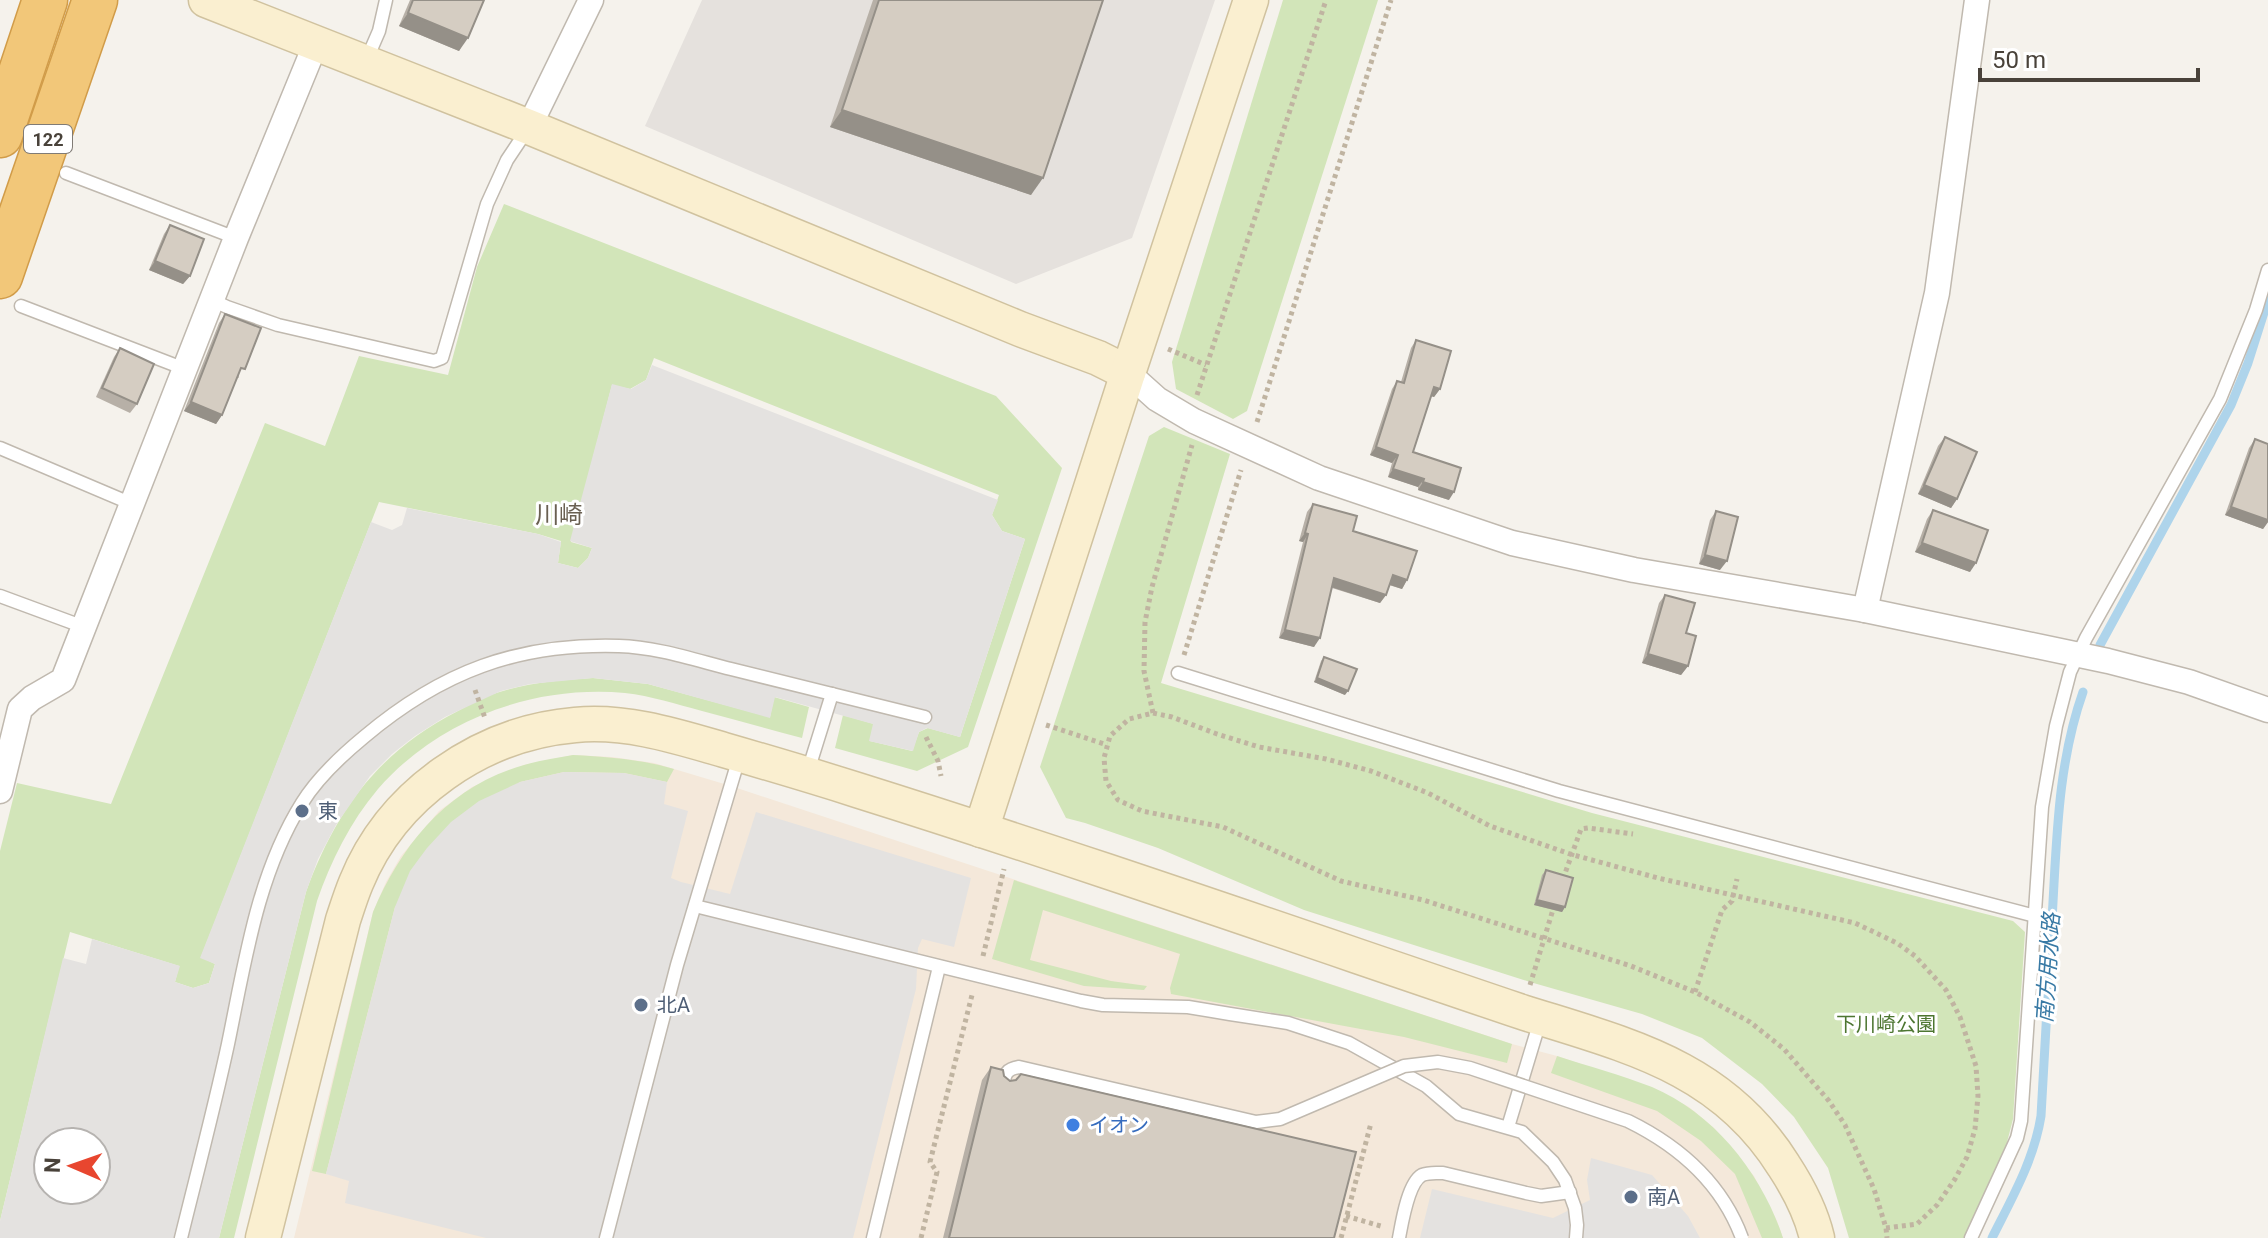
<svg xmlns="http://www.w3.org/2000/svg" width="2268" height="1238" viewBox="0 0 2268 1238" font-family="Roboto,'Noto Sans JP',sans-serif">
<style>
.commercial{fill:#f4e8da}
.industrial{fill:#e5e1dd}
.green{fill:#d2e5b9}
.parking{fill:#e4e2e0;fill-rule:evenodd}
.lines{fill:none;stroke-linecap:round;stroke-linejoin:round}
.stream{stroke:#aed4eb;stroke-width:9}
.lane-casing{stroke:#c0b9af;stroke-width:15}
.street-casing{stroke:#c0b9af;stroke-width:27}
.secondary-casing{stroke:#d0c29f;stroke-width:37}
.highway-casing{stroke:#d19c49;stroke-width:47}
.path{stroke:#c0b4a1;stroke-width:5;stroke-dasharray:4 4;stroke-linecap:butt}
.lane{stroke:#fff;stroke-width:12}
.street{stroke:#fff;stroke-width:24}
.secondary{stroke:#faefd0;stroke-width:34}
.highway{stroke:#f2c779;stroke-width:44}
.lane-bridge-casing{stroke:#c0b9af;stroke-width:15;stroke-linecap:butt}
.lane-bridge{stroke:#fff;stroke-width:12}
.wall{fill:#b7b0a7}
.shaded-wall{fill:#959088}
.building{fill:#d5cdc2;stroke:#959088;stroke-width:2}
.service-dot{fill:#5c6f8a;stroke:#fff;stroke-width:3}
.shop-dot{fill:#3f7fe0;stroke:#fff;stroke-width:3}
.labels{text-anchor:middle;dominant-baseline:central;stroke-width:6;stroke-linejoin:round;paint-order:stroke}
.shield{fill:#fff;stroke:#807b75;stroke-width:2}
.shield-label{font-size:18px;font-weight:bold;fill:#49423a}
.service-label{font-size:20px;fill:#4e5e75;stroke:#fff;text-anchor:start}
.park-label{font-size:20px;fill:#4d7631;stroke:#fff}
.shop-label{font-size:20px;fill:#366cbe;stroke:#fff;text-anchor:start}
.water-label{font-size:22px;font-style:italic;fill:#397aa5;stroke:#fff}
.quarter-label{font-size:24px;fill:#6a6052;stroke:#fff}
</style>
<rect width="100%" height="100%" fill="#f5f2ec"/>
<polygon class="commercial" points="573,755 612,757 654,763 731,786 1512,1044 1557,1056 1652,1088 1689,1107 1715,1129 1754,1176 1777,1221 1783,1238 294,1238 373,912 386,882 401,856 439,811 472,787 524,765"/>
<polygon class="industrial" points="702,0 1215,0 1132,238 1016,284 645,126"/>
<g class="green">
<polygon points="1283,0 1378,0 1247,411 1233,419 1176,389 1172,362"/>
<polygon points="504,204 996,396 1062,468 968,747 917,771 835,748 843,715 874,724 870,741 912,751 919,732 928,728 960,737 1025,539 1002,531 992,515 999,495 654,358 646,380 630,389 612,385 571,542 592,548 588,558 578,568 558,563 561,541 538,534 379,502 201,957 215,964 209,983 193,988 175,982 179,966 70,932 0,1221 0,851 17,783 111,804 265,423 325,446 359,356 448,375 477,267"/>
<polygon points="1164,427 1230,454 1161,683 1592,813 2013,921 2025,932 2013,1119 2005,1150 1965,1238 1849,1238 1828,1168 1794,1117 1762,1084 1702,1038 1642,1014 1530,982 1304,910 1158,848 1085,823 1066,818 1040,767 1149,436"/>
<path d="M593 678 648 684 770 717 774 697 809 707 802 738C769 729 735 720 702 711 676 704 651 696 625 693 533 685 439 719 378 789 350 822 331 861 317 901L234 1238H219L306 892C336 810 379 751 458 711 473 703 487 695 503 691 532 682 563 680 593 678Z"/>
<path d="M573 755C607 757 641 759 674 769L667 782 624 773 564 772 520 782 395 907 326 1174 312 1171 373 912C402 843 449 786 524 765 540 760 557 758 573 755Z"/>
<polygon points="1014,880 1512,1044 1507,1063 1404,1037 1171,994 1170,988 1180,954 1043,910 1030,960 1111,981 1147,986 1144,990 1084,986 992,959"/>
<path d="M1557 1056C1588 1066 1621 1075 1652 1087 1715 1114 1762 1174 1783 1238H1762L1735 1174 1701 1141 1657 1111 1551 1073Z"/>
</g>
<g class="parking">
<path d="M652 365 998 500 992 515 1002 531 1025 539 960 737 927 728 919 732 913 751 869 741 873 724 775 697 770 718 648 684 593 678 530 684 501 691 445 717 415 736 392 754 370 776 336 825 318 859 306 892 219 1238H0V1221L63 958 86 964 92 939 180 966 175 982 193 988 209 983 215 964 200 958 371 522 392 530 402 525 407 508 538 534 561 542 558 563 578 568 588 558 592 548 570 541 612 384 631 389 646 380ZM48 1142H96V1190H48Z"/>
<polygon points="564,772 624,773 667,782 664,804 688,811 671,878 681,882 730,894 756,812 971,878 954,947 922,939 918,948 916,989 853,1238 486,1238 345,1203 349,1181 326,1174 395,907 410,871 427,848 451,822 479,801 520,782"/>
<polygon points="1591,1158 1652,1175 1688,1216 1700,1238 1420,1238 1432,1189 1553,1218 1590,1200 1587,1180"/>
</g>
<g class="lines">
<g class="stream">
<polyline points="2100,645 2231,405 2248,363 2268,300"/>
<path d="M1992 1238C2012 1198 2034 1160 2041 1116 2045 1045 2049 974 2053 902 2057 831 2059 760 2083 692"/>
</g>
<g class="lane-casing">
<g id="lane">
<polyline points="366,61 379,31 386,0"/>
<polyline points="66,173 236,238"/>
<polyline points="212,300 227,307 278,325 434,361 442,358 487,204 507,160 527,130"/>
<polyline points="21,306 185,369"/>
<polyline points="0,448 132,504"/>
<polyline points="0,596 84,627"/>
<polyline points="1178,673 1559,791 2035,916"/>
<polyline points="808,771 832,694"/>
<polyline points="695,906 1081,1001 1103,1005 1188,1007 1230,1014 1288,1023 1349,1043 1426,1086 1459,1114 1522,1132 1553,1162 1565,1180 1575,1208 1577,1225 1576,1238"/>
<polyline points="1508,1127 1540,1021"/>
<path d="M181 1238C197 1173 214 1109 228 1044 245 962 257 875 302 803 318 777 341 756 364 737 441 672 517 643 619 646 656 647 695 660 731 669 796 685 860 701 925 717"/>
<polyline points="606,1238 677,965 739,758"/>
<polyline points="873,1238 939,967"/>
<path d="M1399 1238C1402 1222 1408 1183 1422 1175 1429 1172 1436 1173 1443 1173L1526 1193 1541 1196 1570 1192"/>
<polyline points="1971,1238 2017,1138 2021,1121 2042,807 2056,726 2070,672 2086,638 2220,399 2256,310 2268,270"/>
</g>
</g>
<g class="street-casing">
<g id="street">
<polyline points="529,127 591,0"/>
<polyline points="1128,373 1157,399 1194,421 1319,478 1512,543 1634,570 1865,610 2108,661 2189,682 2268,710"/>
<polyline points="1865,610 1937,293 1977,0"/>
<polyline points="0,791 20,709 32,698 63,680 236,238 316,43"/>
</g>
</g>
<g class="secondary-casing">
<g id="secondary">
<polyline points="206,0 529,127 1020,329 1098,358 1128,373"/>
<polyline points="981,830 1128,373 1251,0"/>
<path d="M263 1238 343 920C347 908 351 895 356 883 392 794 481 733 575 725 626 720 676 736 724 750 769 763 813 776 857 790 1080 860 1300 937 1522 1012 1626 1045 1722 1066 1784 1166 1799 1189 1811 1212 1817 1238"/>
</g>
</g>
<g class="highway-casing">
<g id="highway">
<polyline points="0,135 45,0"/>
<polyline points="0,276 95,0"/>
</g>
</g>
<g class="path">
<polyline points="1168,349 1206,365"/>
<polyline points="1197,395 1326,0"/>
<polyline points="1257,422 1391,0"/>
<polyline points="1184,655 1241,470"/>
<polyline points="475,690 485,718"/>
<polyline points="1153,713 1144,671 1145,622 1152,587 1192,445"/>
<polyline points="1046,725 1107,745"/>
<polyline points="926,737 938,761 941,776"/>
<polyline points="1563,879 1581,829 1588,828 1633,834"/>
<polyline points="983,956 1004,869"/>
<polyline points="1530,985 1555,903"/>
<polyline points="1695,992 1722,910 1732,901 1737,879"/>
<polyline points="1346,1216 1384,1227"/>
<polyline points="1886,1228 1917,1224 1937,1205 1955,1179 1967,1157 1975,1129 1978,1096 1976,1066 1960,1017 1946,990 1915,956 1897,943 1855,923 1658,878 1570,854 1490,826 1428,793 1371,771 1326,759 1259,747 1217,734 1172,717 1153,713 1129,719 1110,736 1104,758 1106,781 1118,800 1142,811 1223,827 1341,881 1423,900 1631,966 1695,992 1750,1022 1784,1049 1829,1101 1845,1125 1874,1189 1886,1228 1887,1238"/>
<polyline points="921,1238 937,1172 930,1162 972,995"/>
<polyline points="1341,1238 1371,1123"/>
</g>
<use href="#lane" class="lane"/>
<use href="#street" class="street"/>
<use href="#secondary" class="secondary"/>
<use href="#highway" class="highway"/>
<g class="lane-bridge-casing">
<path id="lane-bridge" d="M1003 1085C1005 1073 1007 1069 1019 1067L1256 1122 1280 1119 1404 1066 1438 1062 1470 1068 1628 1121C1679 1146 1722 1184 1742 1238"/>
</g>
<use href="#lane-bridge" class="lane-bridge"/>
</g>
<g class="wall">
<polygon points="410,0 484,0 459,51 399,26"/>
<polygon points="873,0 1103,0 1031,195 830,127"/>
<polygon points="170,225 190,276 183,284 149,270 164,234"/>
<polygon points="225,314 239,378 237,377 222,415 216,424 184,411 219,323"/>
<polygon points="1416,340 1440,389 1434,397 1431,396 1413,452 1449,500 1418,490 1418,487 1388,477 1392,463 1370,455 1392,389 1397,381 1401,382 1411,348"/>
<polygon points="120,348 137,404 130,413 96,397 114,357"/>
<polygon points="1945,437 1957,499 1951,508 1918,494 1938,446"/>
<polygon points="2255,439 2268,444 2268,522 2263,529 2225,515 2249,448"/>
<polygon points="1313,504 1353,531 1407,580 1402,589 1389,585 1386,595 1380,603 1332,588 1314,647 1279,638 1303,542 1299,541 1307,512"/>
<polygon points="1933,510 1970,572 1915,552 1927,519"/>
<polygon points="1716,511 1720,570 1699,564 1710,520"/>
<polygon points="1665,595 1688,666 1681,675 1642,663 1659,603"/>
<polygon points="1324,657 1345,695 1314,682 1321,661"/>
<polygon points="1546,870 1565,907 1562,912 1534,905 1542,875"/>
<polygon points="991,1067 1010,1081 1334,1238 943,1238 982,1080"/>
</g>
<g class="shaded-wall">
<polygon points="408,13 468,38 459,51 399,26"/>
<polygon points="842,110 1043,178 1031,195 830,127"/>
<polygon points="155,261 190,276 183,284 149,270"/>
<polygon points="1434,387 1440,389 1434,397 1428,395"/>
<polygon points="191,402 222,415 216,424 184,411"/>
<polygon points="1376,447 1398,455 1392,463 1370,455"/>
<polygon points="1393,469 1424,479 1418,487 1388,477"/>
<polygon points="1423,482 1454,492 1449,500 1418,490"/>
<polygon points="1924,485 1957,499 1951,508 1918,494"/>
<polygon points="2231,507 2268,520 2268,522 2263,529 2225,515"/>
<polygon points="1305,533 1308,534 1303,542 1299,541"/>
<polygon points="1922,543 1976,563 1970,572 1915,552"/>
<polygon points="1705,555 1727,561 1720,570 1699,564"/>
<polygon points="1393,575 1407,580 1402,589 1387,584"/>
<polygon points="1334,578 1386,595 1380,603 1328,586"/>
<polygon points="1285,630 1320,638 1314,647 1279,638"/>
<polygon points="1648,654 1688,666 1681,675 1642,663"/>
<polygon points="1317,678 1348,691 1345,695 1314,682"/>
<polygon points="1537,900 1565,907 1562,912 1534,905"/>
</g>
<g class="building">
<polygon points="413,0 484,0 468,38 408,13"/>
<polygon points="879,0 1103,0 1043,178 842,110"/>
<polygon points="170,225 204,239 190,276 155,261"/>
<polygon points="225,314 261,328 245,369 241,368 222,415 191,402"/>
<polygon points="1416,340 1451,351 1440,389 1434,387 1413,452 1461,468 1454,492 1423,482 1424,479 1393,469 1398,455 1376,447 1397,381 1404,383"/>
<polygon points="120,348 154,364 137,404 102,388"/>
<polygon points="1945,437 1977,452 1957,499 1924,485"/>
<polygon points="2255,439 2268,444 2268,520 2231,507"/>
<polygon points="1313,504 1357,516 1353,531 1417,551 1407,580 1393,575 1386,595 1334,578 1320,638 1285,630 1308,534 1305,533"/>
<polygon points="1933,510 1988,530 1976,563 1922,543"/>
<polygon points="1716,511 1738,517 1727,561 1705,555"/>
<polygon points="1665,595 1695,603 1686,633 1696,636 1688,666 1648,654"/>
<polygon points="1324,657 1357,669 1348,691 1317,678"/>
<polygon points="1546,870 1573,878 1565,907 1537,900"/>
<polygon points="991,1067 1003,1070 1004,1076 1010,1081 1016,1080 1021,1074 1356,1152 1334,1238 949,1238"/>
</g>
<g class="service-dot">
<circle cx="302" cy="811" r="8"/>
<circle cx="641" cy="1005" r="8"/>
<circle cx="1631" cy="1197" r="8"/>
</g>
<circle class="shop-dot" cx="1073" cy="1125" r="8"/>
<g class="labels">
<rect class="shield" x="24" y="125" width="48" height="28" rx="6"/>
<g class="shield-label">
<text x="48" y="139">122</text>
</g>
<g class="service-label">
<text x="318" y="811">東</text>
<text x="657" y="1005">北A</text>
<text x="1647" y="1197">南A</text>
</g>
<g class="park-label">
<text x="1886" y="1024">下川崎公園</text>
</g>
<g class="shop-label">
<text x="1089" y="1125">イオン</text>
</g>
<g class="water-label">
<text transform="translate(2048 968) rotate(-86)">南方用水路</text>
</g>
<g class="quarter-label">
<text x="559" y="515">川崎</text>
</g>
</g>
<g transform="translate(72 1166) rotate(272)"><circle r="38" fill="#ffffff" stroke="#b6b3b0" stroke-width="2"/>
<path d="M0-6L14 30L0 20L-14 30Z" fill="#e8462f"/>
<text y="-12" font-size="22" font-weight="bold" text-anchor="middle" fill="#49423a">N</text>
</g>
<path d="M1980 68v12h218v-12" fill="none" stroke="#49423a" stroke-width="4"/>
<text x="1992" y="68" font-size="24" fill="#49423a" stroke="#ffffff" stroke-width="6" paint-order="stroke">50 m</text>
</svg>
